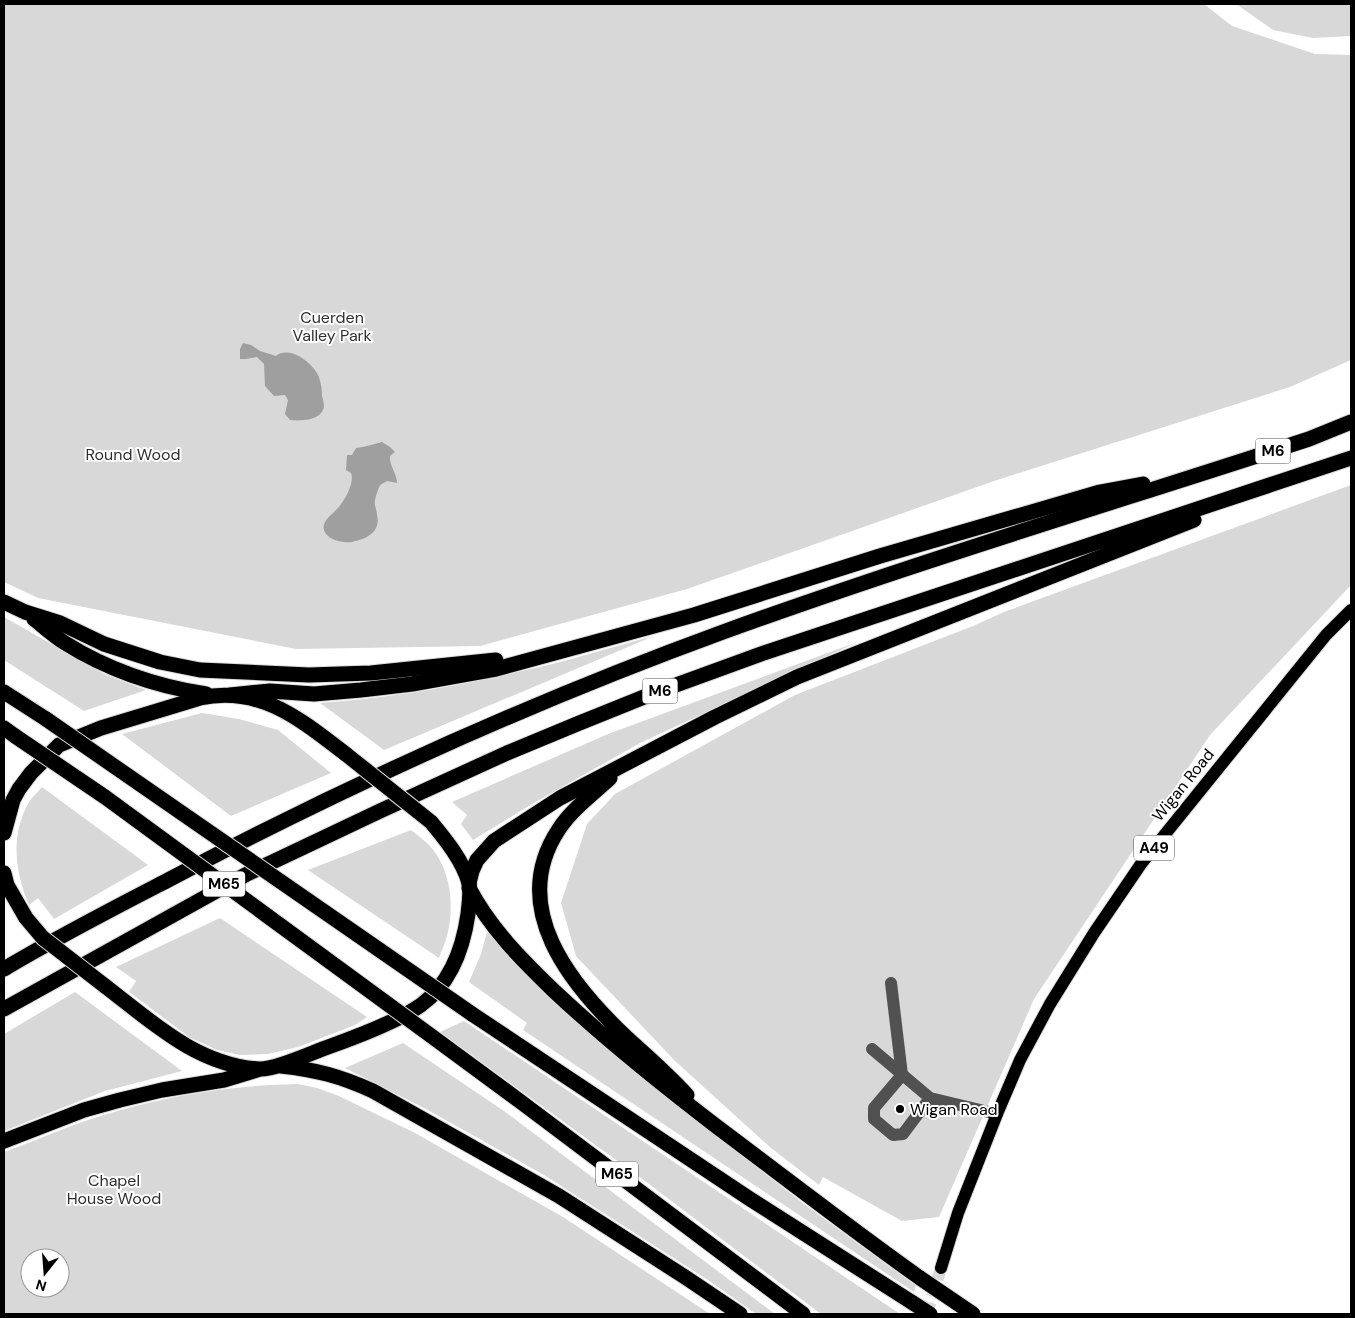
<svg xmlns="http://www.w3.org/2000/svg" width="1355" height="1318" viewBox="0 0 1355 1318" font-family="'DM Sans',sans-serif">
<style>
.green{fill:#d8d8d8;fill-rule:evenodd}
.water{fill:#9f9f9f}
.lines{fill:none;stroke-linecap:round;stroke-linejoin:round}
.major-tunnel{stroke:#d9d9d9;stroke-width:12;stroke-dasharray:12 6;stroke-linecap:butt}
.major-casing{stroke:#dbdbdb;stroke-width:14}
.highway-casing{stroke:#dbdbdb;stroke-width:17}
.minor{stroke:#515151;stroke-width:12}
.major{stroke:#000;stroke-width:12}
.highway{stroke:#000;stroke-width:15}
.highway-bridge-casing{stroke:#dbdbdb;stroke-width:17;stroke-linecap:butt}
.highway-bridge{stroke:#000;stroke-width:15}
.poi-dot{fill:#000;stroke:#fff;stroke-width:2}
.labels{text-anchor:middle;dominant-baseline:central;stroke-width:4;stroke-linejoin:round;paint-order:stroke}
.shield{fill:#fff;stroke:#4c4c4c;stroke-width:1}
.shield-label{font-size:15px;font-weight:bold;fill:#000}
.park-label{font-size:16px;fill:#2f2f2f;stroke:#fff}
.street-label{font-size:16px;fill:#000;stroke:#fff}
.poi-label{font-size:16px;fill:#000;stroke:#fff;text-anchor:start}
</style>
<rect width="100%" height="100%" fill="#fff"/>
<g class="green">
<polygon points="4,4 1204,4 1232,26 1315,54 1351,55 1351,360 1290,387 997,480 687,589 480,646 296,649 38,598 4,582"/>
<polygon points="1236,4 1351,4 1351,36 1313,38 1273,30"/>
<polygon points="1351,485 1351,585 1210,735 1034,999 939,1217 902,1221 823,1177 819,1185 771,1148 674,1060 576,956 561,903 587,824 615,794 795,695 973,626 1004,612"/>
<polygon points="4,617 104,674 146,690 84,711 4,660"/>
<path d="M654 636 384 750 320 703C389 698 458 686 526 670 569 661 611 647 654 636Z"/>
<polygon points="860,641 640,743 532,804 473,840 461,824 467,815 452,802 608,734"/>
<polygon points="202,713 239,719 278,730 331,773 231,816 122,734"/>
<path d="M42 787 148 865 54 919 38 898 29 905C15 872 10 835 29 802 32 797 38 792 42 787Z"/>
<path d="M411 830C417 835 424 840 429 845 451 868 455 907 447 936 445 944 441 951 439 958L308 870Z"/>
<polygon points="220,918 367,1017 355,1025 298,1047 268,1054 240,1055 217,1050 189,1037 129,992 136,981 116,967"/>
<polygon points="487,932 548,997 662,1093 804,1204 916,1286 914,1292 523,1030 527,1023 469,982 481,954"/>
<polygon points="75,992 182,1071 105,1091 4,1131 4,1034"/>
<polygon points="464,1021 900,1314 821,1314 641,1178 440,1032"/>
<polygon points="403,1043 504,1111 775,1314 756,1314 711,1282 544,1175 426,1109 345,1068"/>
<path d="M298 1084 317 1088 339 1096 415 1133 563 1217 710 1314H4V1152C38 1140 72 1124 107 1114 169 1095 233 1085 298 1084ZM30 1258H60V1288H30Z"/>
</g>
<g class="water">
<path d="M243 343 251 345 260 351 276 356C290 345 313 363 319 377 321 383 322 390 322 396 323 399 324 404 324 407 321 421 301 421 290 420L285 414 288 400 285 395 274 396 265 386 264 364 257 357 246 359H240V349Z"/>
<path d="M382 442 390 447 395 452 390 456C389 466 397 473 397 483L387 481 380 485C378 490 376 495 375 500 374 505 377 510 377 515 381 532 367 539 352 542 345 543 332 541 327 535 317 524 331 516 336 510 344 502 355 483 351 473L346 470 347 455H352L356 448C365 447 373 444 382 442Z"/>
</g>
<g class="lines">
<polyline class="major-tunnel" points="927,1314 941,1268"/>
<g class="major-casing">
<polyline id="major" points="941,1268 958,1213 997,1114 1020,1060 1050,1004 1094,933 1141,864 1326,635 1351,610"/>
</g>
<g class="highway-casing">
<g id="highway">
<polyline points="4,602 25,612 60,623 104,644 160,662 200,670 309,675 371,673 496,660"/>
<path d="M34 619C44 627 54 636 65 643 108 670 155 686 206 694"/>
<polyline points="4,692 46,719"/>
<polyline points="230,695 270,691 314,694 361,690 412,684 496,669 694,615 880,556 1100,492 1143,484"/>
<polyline points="4,728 15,736"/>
<path d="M610 778C593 794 572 809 559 829 507 907 570 984 626 1037 647 1056 668 1074 687 1095"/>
<path d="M4 833 13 800 19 789 31 773 59 745 101 728 200 698C261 685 301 720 347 755"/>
<polyline points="4,873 7,885 26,918"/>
<polyline points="469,883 472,871 477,860 494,841 560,798 715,717 797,677 1194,520"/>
<path d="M469 888C490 928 521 959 553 990 605 1039 660 1083 716 1126 784 1177 851 1229 920 1278"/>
<path d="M4 969C59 936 116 907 172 878 350 784 534 701 723 632 916 562 1113 503 1309 439L1351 422"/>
<path d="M105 986C152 1022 197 1065 259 1069 275 1070 311 1053 328 1047 356 1037 397 1022 421 1005 451 983 463 949 468 914 469 904 471 892 469 883 463 861 446 840 431 822"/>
<polyline points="4,1009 247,874 380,811 507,753 577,724 654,693 761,654 1351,458"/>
<polyline points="472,1014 750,1199 913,1303"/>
<polyline points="430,1035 521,1102 803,1314"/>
<path d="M281 1066C317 1070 340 1076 373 1091L559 1196 685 1277 740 1314"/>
<polyline points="4,1141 84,1110 120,1100 162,1090 224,1080 257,1070"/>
</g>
</g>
<g class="minor">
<polyline points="891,983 902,1075 874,1108 874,1119 893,1135 903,1134 930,1098"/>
<polyline points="872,1049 930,1098 997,1114"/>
</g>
<use href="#major" class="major"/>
<use href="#highway" class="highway"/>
<g class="highway-bridge-casing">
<g id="highway-bridge">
<polyline points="46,719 472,1014"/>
<polyline points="15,736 105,797 430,1035"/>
<polyline points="347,755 431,822"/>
<polyline points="26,918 43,938 105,986"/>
<polyline points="920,1278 973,1314"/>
<polyline points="913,1303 930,1314"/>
</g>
</g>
<use href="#highway-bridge" class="highway-bridge"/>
</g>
<circle class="poi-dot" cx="900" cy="1109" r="5"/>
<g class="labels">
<g class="shield">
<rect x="1255.5" y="438.5" width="35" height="25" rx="4"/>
<rect x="642.5" y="678.5" width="35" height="25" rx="4"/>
<rect x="1134" y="835.5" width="40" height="25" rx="4"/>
<rect x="203" y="871.5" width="42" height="25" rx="4"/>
<rect x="596" y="1161.5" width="42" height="25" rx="4"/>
</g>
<g class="shield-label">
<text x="1273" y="451">M6</text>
<text x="660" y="691">M6</text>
<text x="1154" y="848">A49</text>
<text x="224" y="884">M65</text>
<text x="617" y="1174">M65</text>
</g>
<g class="park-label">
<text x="332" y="317">Cuerden<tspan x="332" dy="18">Valley Park</tspan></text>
<text x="133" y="454">Round Wood</text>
<text x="114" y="1180">Chapel<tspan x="114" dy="18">House Wood</tspan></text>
</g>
<g class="street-label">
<text transform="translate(1183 785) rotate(-51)">Wigan Road</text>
</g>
<g class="poi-label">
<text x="910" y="1109">Wigan Road</text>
</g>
</g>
<rect width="1355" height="1318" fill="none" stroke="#000000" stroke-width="10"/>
<g transform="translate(45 1273) rotate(197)"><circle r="24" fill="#ffffff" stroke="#999999"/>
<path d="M0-4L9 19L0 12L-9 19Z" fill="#000000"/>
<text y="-8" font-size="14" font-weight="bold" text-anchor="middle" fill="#000000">N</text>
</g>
</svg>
